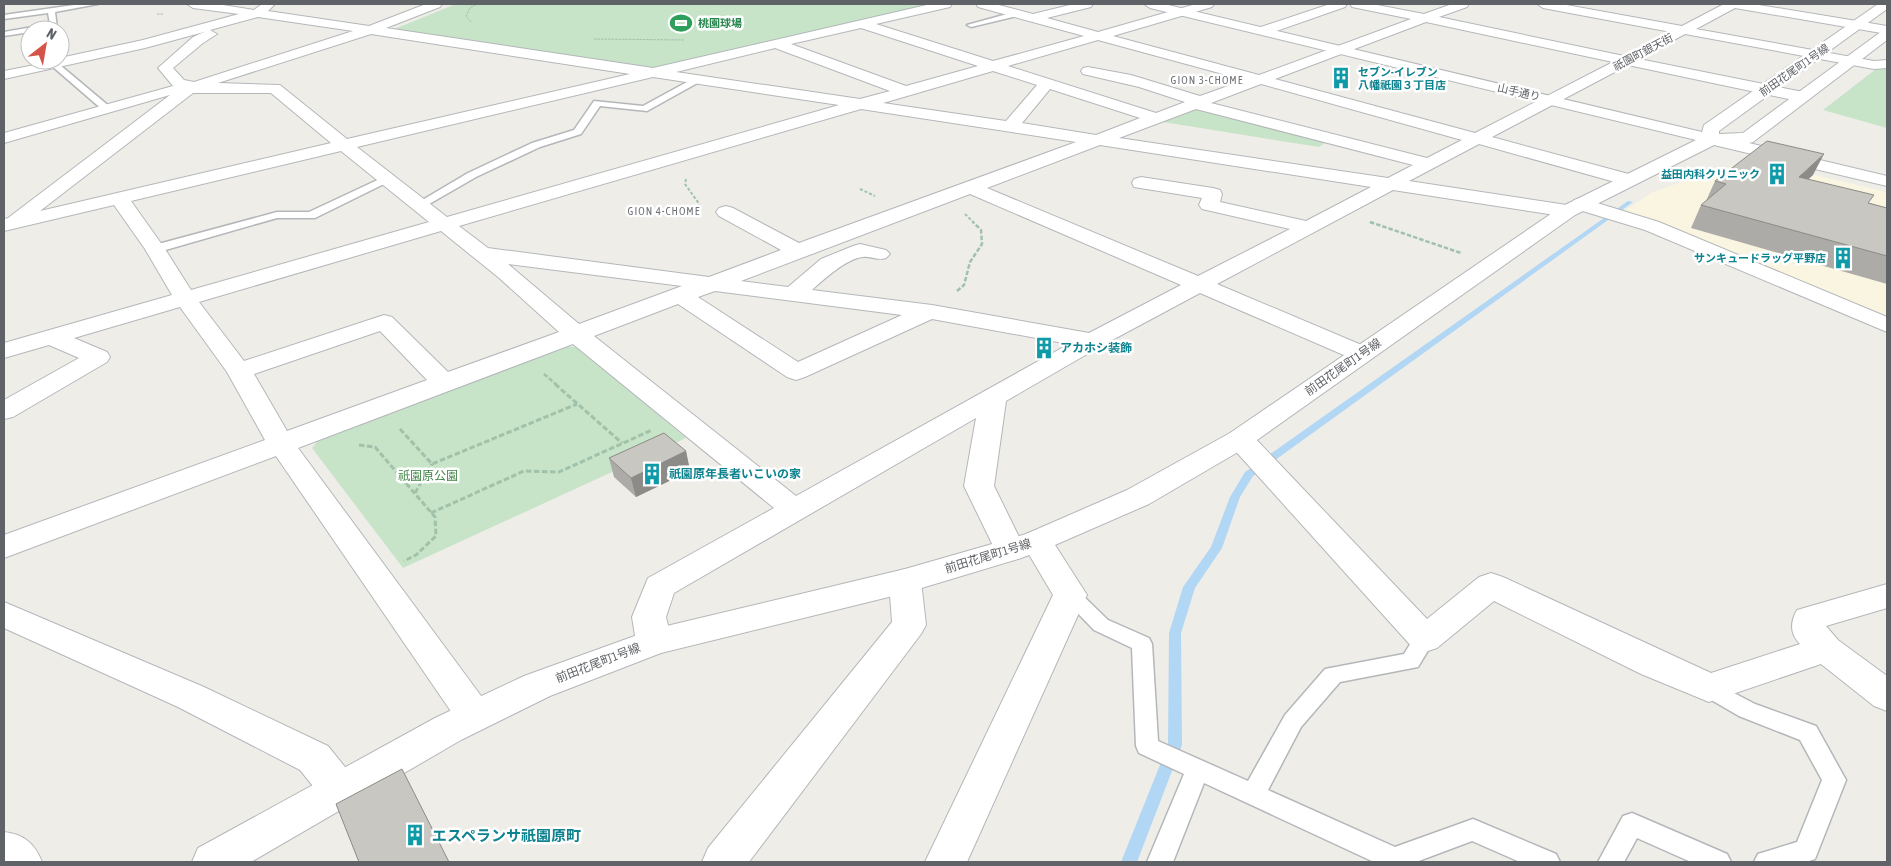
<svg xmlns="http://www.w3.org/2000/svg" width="1891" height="866" viewBox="0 0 1891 866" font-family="'Asap Condensed','Noto Sans JP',sans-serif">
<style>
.commercial{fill:#faf5e1}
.green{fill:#c7e3c8}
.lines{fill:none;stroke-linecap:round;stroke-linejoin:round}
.stream{fill:#b1d7f5;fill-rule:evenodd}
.service-casing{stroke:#b4b7ba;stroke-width:3}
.minor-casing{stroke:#b4b7ba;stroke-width:2}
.tertiary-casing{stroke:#b4b7ba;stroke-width:2}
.path-far3{stroke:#a0c2aa;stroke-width:1;stroke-dasharray:2.5 1;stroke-linecap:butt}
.path-far2{stroke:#a0c2aa;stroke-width:2;stroke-dasharray:3 2;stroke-linecap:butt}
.path-far1{stroke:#a0c2aa;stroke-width:2.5;stroke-dasharray:4.5 2;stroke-linecap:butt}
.path{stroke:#a0c2aa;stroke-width:3;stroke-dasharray:5.5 2.5;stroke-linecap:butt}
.service{fill:#fff;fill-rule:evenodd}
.minor{fill:#fff;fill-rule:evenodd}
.tertiary{fill:#fff;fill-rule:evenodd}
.wall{fill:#acaba7}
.shaded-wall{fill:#8c8b88}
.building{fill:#c8c7c2;stroke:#8c8b88}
.labels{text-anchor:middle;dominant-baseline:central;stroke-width:5;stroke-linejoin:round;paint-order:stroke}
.far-leisure-label{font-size:11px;font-weight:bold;fill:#27864d;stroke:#fff;text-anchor:start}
.far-street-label{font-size:11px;fill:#5f6266;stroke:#fff}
.far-culture-label{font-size:11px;font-weight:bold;fill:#0d838f;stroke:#fff;text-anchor:end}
.far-neighbourhood-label{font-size:11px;letter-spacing:1px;fill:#707478;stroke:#fff}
.culture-label{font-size:12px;font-weight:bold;fill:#0d838f;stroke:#fff;text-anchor:start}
.street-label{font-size:12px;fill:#5f6266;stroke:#fff}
.park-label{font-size:12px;fill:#418345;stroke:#fff}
.near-culture-label{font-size:15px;font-weight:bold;fill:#0d838f;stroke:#fff;text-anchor:start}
</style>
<rect width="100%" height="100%" fill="#efede8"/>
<polygon class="commercial" points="1753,160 1887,192 1887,316 1659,224 1622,212 1653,192 1698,176"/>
<g class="green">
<polygon points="456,4 930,4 650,69 392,30"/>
<polygon points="1876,69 1887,69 1887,128 1823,110"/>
<polygon points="1196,107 1329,140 1319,147 1157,121"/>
<polygon points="560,346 578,347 686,438 403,568 312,448 322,436"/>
</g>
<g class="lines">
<polygon class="stream" points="1628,201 1633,202 1253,476 1240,497 1222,548 1195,588 1181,633 1182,745 1137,862 1121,862 1168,745 1169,633 1183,587 1211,547 1230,497 1245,472"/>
<g class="service-casing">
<g id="service">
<polygon points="81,4 98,4 55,12 57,28 30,30 30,32 4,36 4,32 50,24 48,13 4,19 4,15"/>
<polygon points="1018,11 1022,13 1021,15 971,27 967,25"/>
<polygon points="45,60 54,60 110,107 110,111 104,111"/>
<polygon points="698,76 702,79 701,81 647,111 600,106 581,134 540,147 476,177 424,207 416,207 414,205 468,173 532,143 574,130 594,101 643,106"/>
<polygon points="386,176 390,177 391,179 390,181 315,218 277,218 155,253 149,249 151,246 277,212 309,212"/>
<path d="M1070 588 1077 590 1108 620 1149 638 1152 644 1158 741 1248 781 1285 715 1325 669 1404 654C1412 642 1416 629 1432 634L1435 639 1418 667 1340 682 1301 727 1268 790 1395 847 1473 819 1556 854 1560 862H1520L1472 841 1416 862H1374L1204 783 1173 862H1147L1184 774 1139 753 1136 746 1132 648 1094 630 1060 595 1063 590Z"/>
<polygon points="1709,680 1755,704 1816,726 1846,780 1815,859 1806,862 1754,862 1758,854 1797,842 1822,780 1800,740 1739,716 1701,694 1698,688 1701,682"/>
<polygon points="1632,813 1727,854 1731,862 1691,862 1637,838 1624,862 1598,862 1623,816"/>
</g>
</g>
<g class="minor-casing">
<g id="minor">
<path d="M187 4H217L254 10 262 4H275L268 11 369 26 426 4H442L440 7 386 28 653 68 931 4H952L950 7 876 24 993 61 1084 36 978 7 976 4H995L1033 14 1074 4H1093L1091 7 1047 18 1098 32 1196 4H1214L1212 7 1113 36 1259 75 1411 19 1352 7 1350 4H1372L1424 14 1452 4H1469L1467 7 1439 17 1624 56 1671 32 1543 8 1537 4H1561L1682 26 1724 4H1753L1887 26V34L1735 8 1696 29 1874 61 1887 60V68L1874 69 1685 34 1639 59 1803 92 1808 94 1811 97 1808 100 1803 102 1628 65 1492 137 1636 176 1638 180 1636 184 1629 186 1622 184 1479 144 1409 181 1573 206 1571 204 1574 200 1581 198 1659 222 1887 317V332L1645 230 1576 209 1578 211 1575 215 1568 217 1393 190 1217 284 1371 349 1374 354 1371 359 1362 361 1353 359 1200 293 1101 346 1006 401 994 486 1021 541 1026 534 1037 530 1048 534 1087 595 967 862H925L1053 595 1021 541 1026 550 1021 558 1010 561 999 558 964 486 976 418 674 593 666 617 672 642 666 651 654 655 642 651 636 642 632 617 648 578 774 508 573 344 298 448 487 704 493 715 487 726 474 730 461 726 276 456 4 558V535L265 440 227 372 180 307 74 338 107 352 110 357 107 362 13 417 4 419V400L79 358 49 345 4 358V343L172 295 145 249 114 205 4 231V219L8 218 170 95 4 143V133L173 86 158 68 193 37 204 32 145 48 4 79V71L60 60V58L143 40 239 14 193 8ZM258 17 353 31 194 82 184 80 173 68 203 43 217 34 210 30ZM1426 22 1613 62 1475 133 1275 79ZM861 28 978 66 906 86 791 44ZM371 34 630 74 347 139 280 85 218 83ZM1098 40 1245 80 1200 96 1131 75 1088 67 1083 68 1081 71 1083 74 1139 87 1185 102 1156 113 1008 66ZM775 48 890 91 860 99 676 72ZM993 71 1037 85 1006 121 883 103ZM653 77 839 105 447 217 357 147ZM1261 84 1462 140 1427 158 1211 103ZM1050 89 1140 118 1096 135 1022 123ZM193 93H271L331 143 40 211ZM861 109 1076 142 799 243 733 208 726 206 719 208 716 212 719 216 781 250 709 277 488 248 459 226ZM1196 109 1413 165 1388 178 1119 138ZM1100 145 1371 187 1306 221 1220 202 1222 194 1220 190 1213 188 1141 177 1134 179 1132 183 1134 187 1202 198 1199 205 1202 209 1290 229 1198 276 987 188ZM341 151 429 222 191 290 165 249 131 201ZM970 194 1181 285 1089 333 932 305 812 290C823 280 847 258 863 257 871 256 877 261 886 258L890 254 886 250 860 244 853 246 821 259 788 287 741 281ZM441 231 498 277 559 332 448 372 392 317 384 315 244 361 199 302ZM508 264 682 286 579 324ZM715 291 902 315 798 362 698 297ZM678 304 787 377 796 380 805 377 932 319 1069 344 796 496 594 336ZM380 331 427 380 287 431 254 374Z"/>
<polygon points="1330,4 1347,4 1345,7 1268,34 1263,35 1256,31 1258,28"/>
<path d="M1240 431 1250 433 1427 619 1479 577 1491 573 1503 577 1711 673 1800 644C1790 634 1790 622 1797 610L1887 584V608L1826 626 1838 640 1887 676V711L1874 706 1821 664 1709 702 1641 674 1494 601 1437 648 1425 652 1413 648 1230 445 1226 439 1230 433Z"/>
<polygon points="905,569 917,573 921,581 926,625 921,634 749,862 702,862 708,848 892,622 889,581 893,573"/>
<polygon points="4,602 204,687 328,746 353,777 359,789 353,801 339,806 325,801 300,770 178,707 4,628"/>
<path d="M4 832C24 834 35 844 42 862H4Z"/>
</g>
</g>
<g class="tertiary-casing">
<polygon id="tertiary" points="1144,4 1164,4 1702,132 1704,125 1878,4 1887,4 1887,9 1719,131 1719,134 1743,133 1882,31 1887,30 1887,40 1753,142 1749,143 1887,176 1887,186 1714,145 1575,215 1250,445 1149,504 1048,548 1021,558 905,593 661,653 550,696 461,740 251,862 192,862 198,848 435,718 524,676 654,629 905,569 999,542 1026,534 1127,490 1230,433 1561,207 1696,140 1150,8"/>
</g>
<g class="path-far3">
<polyline points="157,14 164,14"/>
<polyline points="471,22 466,16 470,8 477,4"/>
<polyline points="594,39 685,40"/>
</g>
<g class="path-far2">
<polyline points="686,179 685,184 700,205"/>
<polyline points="860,189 875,196"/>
<polyline points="965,214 974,223"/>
<polyline points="1370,222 1373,223"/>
</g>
<g class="path-far1">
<polyline points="1370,222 1461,253"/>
<polyline points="957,291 964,285 970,262 982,244 981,230 973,222"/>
<polyline points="544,374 557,385"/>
</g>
<g class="path">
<polyline points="555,384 622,443"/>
<polyline points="400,429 432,464 577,404"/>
<polyline points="359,445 375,447 435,517 436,536 416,555 404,561"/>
<polyline points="415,493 432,464"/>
<polyline points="431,513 524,471 559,472 652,430"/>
</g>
<use href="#service" class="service"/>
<use href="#minor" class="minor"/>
<use href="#tertiary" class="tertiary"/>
</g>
<g class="wall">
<polygon points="1813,175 1808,179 1870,203 1887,208 1887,284 1691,228 1701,205 1706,201 1715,181"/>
<polygon points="686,451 690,471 636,497 614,477 609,458"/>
</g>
<g class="shaded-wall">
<polygon points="1824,154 1813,175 1788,198 1799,177"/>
<polygon points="686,451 690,471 636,497 631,478"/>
</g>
<g class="building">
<polygon points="1767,141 1824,154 1799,177 1874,195 1868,203 1887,208 1887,256 1701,205 1726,184 1715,181"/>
<polygon points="664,433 686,451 631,478 609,458"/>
<polygon points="402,769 449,862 359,862 336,804"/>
</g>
<defs>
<g id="stadium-bare" transform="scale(1.725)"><path d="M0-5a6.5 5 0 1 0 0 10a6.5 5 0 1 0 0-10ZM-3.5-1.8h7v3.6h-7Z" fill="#2e9e5b" stroke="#fff" stroke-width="2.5" paint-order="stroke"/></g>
<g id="building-bare" transform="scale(1.725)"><path d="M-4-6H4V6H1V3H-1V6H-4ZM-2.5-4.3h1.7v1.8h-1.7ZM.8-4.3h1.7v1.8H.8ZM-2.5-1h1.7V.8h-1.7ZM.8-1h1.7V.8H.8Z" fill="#0f9aa8" stroke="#fff" stroke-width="2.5" paint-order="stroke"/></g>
</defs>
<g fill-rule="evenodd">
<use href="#stadium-bare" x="681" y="23"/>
<use href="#building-bare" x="1341" y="78"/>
<use href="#building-bare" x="1777" y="174"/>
<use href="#building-bare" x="1843" y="258"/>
<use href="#building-bare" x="1044" y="348"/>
<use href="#building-bare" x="652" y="474"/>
<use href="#building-bare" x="415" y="835"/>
</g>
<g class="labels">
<g class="far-leisure-label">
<text x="698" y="23">桃園球場</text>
</g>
<g class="far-street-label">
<text transform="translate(1643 52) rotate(-28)">祇園町銀天街</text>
<text transform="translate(1794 70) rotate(-35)">前田花尾町1号線</text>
<text transform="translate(1519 92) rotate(13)">山手通り</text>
</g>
<g class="far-culture-label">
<text x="1358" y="72" text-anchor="start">セブン-イレブン<tspan x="1358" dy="13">八幡祇園３丁目店</tspan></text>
<text x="1760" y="174">益田内科クリニック</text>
<text x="1826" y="258">サンキュードラッグ平野店</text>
</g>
<g class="far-neighbourhood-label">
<text x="1207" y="80">GION 3-CHOME</text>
<text x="664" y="211">GION 4-CHOME</text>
</g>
<g class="culture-label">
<text x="1060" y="348">アカホシ装飾</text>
<text x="669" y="474">祇園原年長者いこいの家</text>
</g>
<g class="street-label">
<text transform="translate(1343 367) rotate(-35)">前田花尾町1号線</text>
<text transform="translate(988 556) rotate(-17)">前田花尾町1号線</text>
<text transform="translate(598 663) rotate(-21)">前田花尾町1号線</text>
</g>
<g class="park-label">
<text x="428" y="476">祇園原公園</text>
</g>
<g class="near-culture-label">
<text x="432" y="835">エスペランサ祇園原町</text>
</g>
</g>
<rect width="1891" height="866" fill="none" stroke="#5f6266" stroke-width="10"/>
<g transform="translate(45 45) rotate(31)"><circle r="24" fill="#ffffff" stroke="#bfc0c2"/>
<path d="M0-4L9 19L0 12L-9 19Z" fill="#d55447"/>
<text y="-8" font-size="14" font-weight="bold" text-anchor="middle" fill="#5f6266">N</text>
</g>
</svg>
